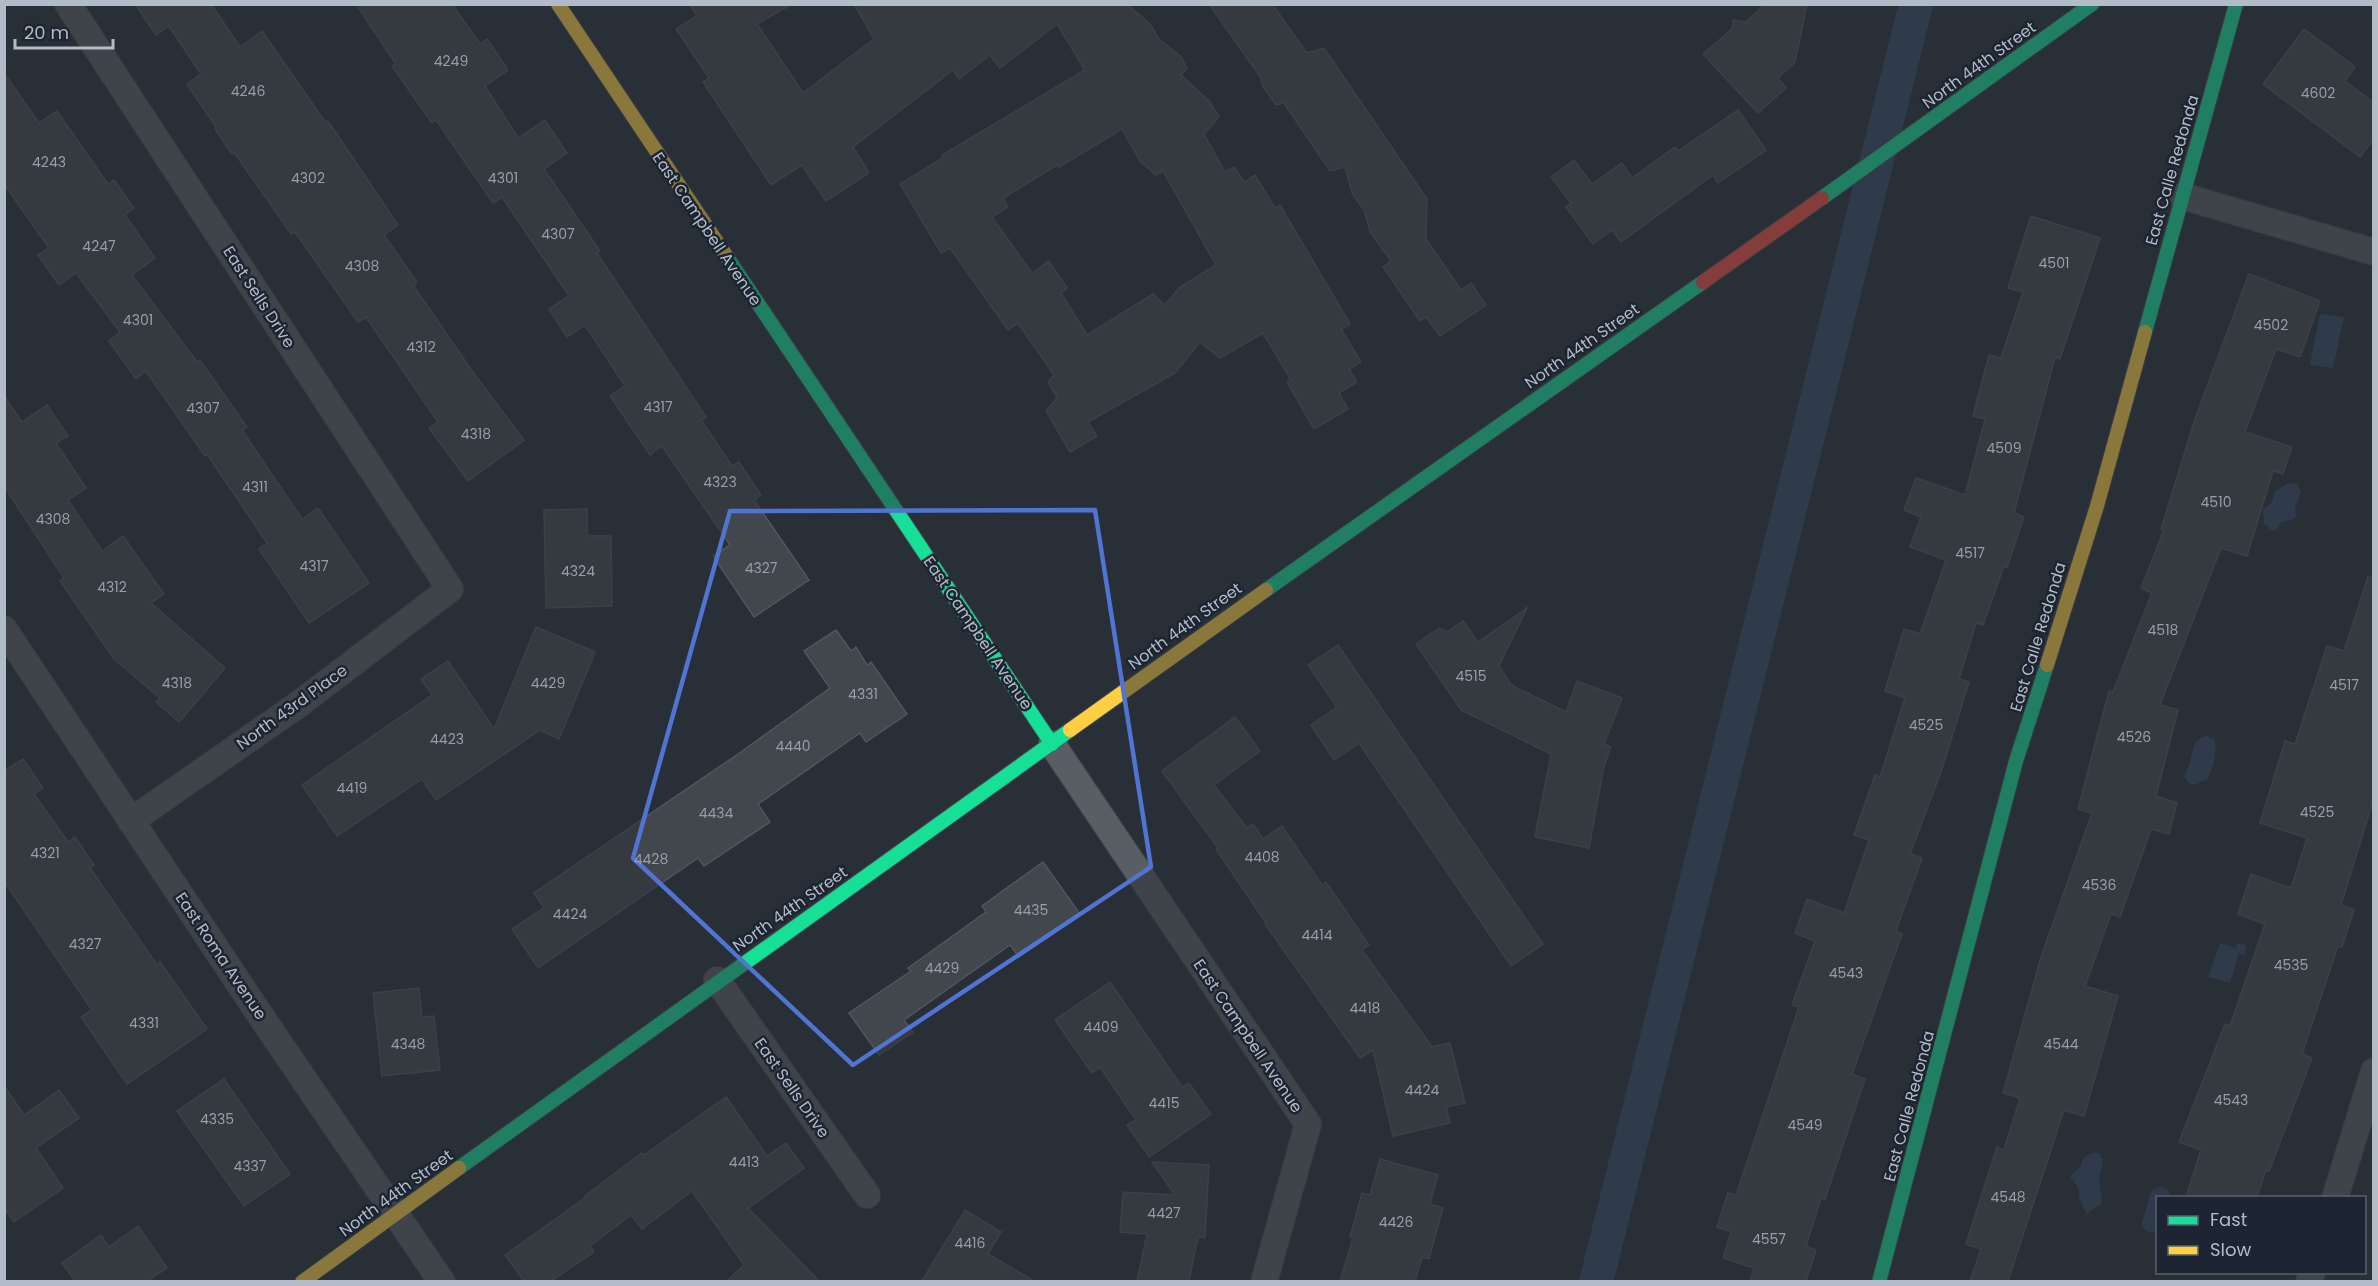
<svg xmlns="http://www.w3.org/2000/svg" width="2378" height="1286" viewBox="0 0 2378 1286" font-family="Poppins,sans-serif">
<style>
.water{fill:#374862}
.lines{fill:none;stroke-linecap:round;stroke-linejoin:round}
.canal{stroke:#374862;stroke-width:34}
.building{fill:#42474d;stroke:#51565e;stroke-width:1.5;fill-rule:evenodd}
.street-casing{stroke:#474b51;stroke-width:28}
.fast-casing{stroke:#474b51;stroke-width:16}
.slow-casing{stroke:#474b51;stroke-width:16}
.jam-casing{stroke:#474b51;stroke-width:16}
.street{stroke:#595d64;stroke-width:26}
.fast{stroke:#16e098;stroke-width:14}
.slow{stroke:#ffcf43;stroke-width:14}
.jam{stroke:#f24e42;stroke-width:14}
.marked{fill:none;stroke:#5174d2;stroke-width:4.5;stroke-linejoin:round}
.labels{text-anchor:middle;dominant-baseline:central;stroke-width:5;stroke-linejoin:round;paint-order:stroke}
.number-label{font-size:14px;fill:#969ea9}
.street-label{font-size:16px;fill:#b2bbc8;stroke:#1c2531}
</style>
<rect width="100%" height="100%" fill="#292f36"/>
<g class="water">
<polygon points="2320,314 2344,317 2333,368 2310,365"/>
<polygon points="2289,483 2297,484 2301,492 2295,508 2296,516 2294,519 2282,522 2278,528 2273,531 2264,524 2263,510 2272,502 2275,491"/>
<path d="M2206 736 2214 739C2218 753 2213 766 2208 779L2194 785 2189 783 2184 777C2186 771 2190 765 2191 758 2194 746 2193 740 2206 736Z"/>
<polygon points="2220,943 2236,948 2237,943 2247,945 2244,955 2239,953 2230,983 2208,977"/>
<polygon points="2091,1153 2099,1153 2103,1161 2099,1180 2102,1203 2087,1214 2079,1198 2079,1189 2070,1176 2081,1166 2083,1158"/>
<path d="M2161 1186 2167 1189 2172 1197 2158 1198 2157 1232C2150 1234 2144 1231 2142 1223L2151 1191Z"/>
</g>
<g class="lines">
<polyline class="canal" points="1596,1282 1916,4"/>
</g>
<g class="building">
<polygon points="135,4 211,4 240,47 262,31 326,123 328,121 398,225 384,235 417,282 413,285 472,371 524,440 468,481 429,428 438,422 366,317 358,322 295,232 291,234 234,152 232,154 215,129 216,127 187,84 201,74 169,26 156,35"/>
<polygon points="356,4 452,4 480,44 487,39 508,70 485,86 518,138 545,120 567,153 544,169 600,251 597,253 706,417 701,420 732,466 739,462 761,495 754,500 809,580 754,617 713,556 730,545 662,446 650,455 610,396 625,386 585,325 567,337 549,309 569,296 502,197 493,203 436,120 432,123 392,66 396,64"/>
<path d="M689 4H792L757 24 803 93 874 39 854 4H1127L1151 25 1158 38 1181 57 1187 68 1181 75 1210 102 1219 117 1204 134 1225 172 1234 167 1244 182 1255 175 1275 208 1280 205 1350 324 1341 329 1361 362 1349 369 1357 382 1339 393 1348 409 1314 429 1287 382 1291 380 1263 333 1220 358 1200 342 1175 373 1088 422 1097 436 1070 452 1046 411 1057 398 1048 382 1054 375 1018 323 1008 330 950 248 941 253 900 184 943 158 942 155 1085 70 1057 24 1000 68 990 55 959 79 953 70 853 147 869 173 826 201 802 165 771 185 703 82 709 78 676 29 697 16ZM1122 129 1140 161 1156 175 1163 171 1216 265 1180 287 1165 305 1153 294 1087 335 1061 293 1067 288 1049 261 1032 273 992 217 1008 207 1003 198 1057 165 1059 167Z"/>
<polygon points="1209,4 1272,4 1307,53 1324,48 1427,199 1426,239 1461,290 1471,283 1486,305 1440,336 1426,317 1420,321 1383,267 1391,261 1370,232 1365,212 1352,193 1345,167 1330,171 1284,103 1276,105 1262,85 1261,78"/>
<polygon points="1765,4 1807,4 1795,62 1778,78 1786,88 1758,113 1703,54 1732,29 1733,20 1746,22"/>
<polygon points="2304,29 2355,67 2345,81 2373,102 2373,140 2360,157 2263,84"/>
<polygon points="4,73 39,123 57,111 108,184 114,180 134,208 125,215 155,258 132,275 197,362 200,360 247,427 242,430 302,519 318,508 369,583 309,623 259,549 267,543 207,454 205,456 146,371 136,379 109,341 120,332 76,273 59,285 38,255 49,248 4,184"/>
<polygon points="1738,110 1766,150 1718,183 1713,175 1621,242 1612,230 1593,244 1566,207 1571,203 1551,177 1574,160 1592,184 1622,163 1632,178 1675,147 1678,151"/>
<polygon points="2031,216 2100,238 2060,359 2055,357 2014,513 2024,517 2007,567 2004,566 1983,625 1976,623 1959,679 1969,682 1942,769 1910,854 1922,858 1896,931 1902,934 1852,1074 1865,1079 1825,1199 1821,1198 1806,1246 1816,1250 1806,1281 1750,1281 1754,1268 1723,1258 1731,1232 1717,1227 1728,1193 1736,1195 1799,1007 1792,1005 1815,941 1795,933 1807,899 1844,913 1869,840 1854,835 1875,775 1880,777 1905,698 1885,691 1904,629 1920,634 1946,560 1910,547 1921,517 1904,510 1916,478 1965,495 1985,419 1973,416 1989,355 2001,358 2023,292 2008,288"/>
<polygon points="2249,274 2320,301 2300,357 2276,349 2245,432 2292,447 2283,474 2273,471 2247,556 2221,548 2160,705 2178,710 2156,796 2177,803 2169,834 2151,829 2120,917 2111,914 2085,986 2118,996 2084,1116 2064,1110 2008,1281 1970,1281 1981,1249 1966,1244 1997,1147 2004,1150 2020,1098 2003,1093 2041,957 2092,813 2078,809 2109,691 2113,692 2152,593 2141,588 2164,530 2161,529 2196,416"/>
<polygon points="4,396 22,422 47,405 68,436 56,443 86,488 68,500 102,551 123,536 164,594 151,603 225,668 179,722 156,702 160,698 114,659 60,581 64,578 4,486"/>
<polygon points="587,509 587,536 611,536 612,606 546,608 544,510"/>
<polygon points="2368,577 2373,578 2373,801 2341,905 2354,910 2342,947 2338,946 2302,1054 2312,1058 2269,1171 2266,1170 2257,1197 2186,1197 2201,1150 2179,1142 2225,1024 2230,1026 2265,924 2238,914 2251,874 2291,888 2307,838 2260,823 2285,741 2295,744 2327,646 2344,651"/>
<polygon points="1527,608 1499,666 1511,685 1566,712 1577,681 1622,698 1604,744 1611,747 1604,766 1589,848 1535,837 1551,754 1461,710 1416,644 1439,628 1447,632 1463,621 1478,642"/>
<polygon points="536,627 595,652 559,739 540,730 436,800 422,779 337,836 302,785 432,695 421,679 448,661 494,729"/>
<polygon points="836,630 851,651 856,647 867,665 871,662 907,714 866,742 860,733 758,804 770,822 704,866 698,858 538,968 512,929 544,908 534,893 741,752 830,688 804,651"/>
<polygon points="1338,645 1543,944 1511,966 1359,743 1334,760 1311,725 1337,707 1308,665"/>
<polygon points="1235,717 1260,751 1214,785 1247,828 1253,824 1263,839 1282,826 1322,885 1326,882 1369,945 1362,950 1432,1047 1450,1043 1465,1103 1446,1107 1450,1123 1393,1136 1373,1050 1360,1058 1265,924 1266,923 1216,849 1218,848 1162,771"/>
<polygon points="23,759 43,788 34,794 68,842 75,837 94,865 90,868 157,965 160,962 207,1029 127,1084 81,1017 92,1010 4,881 4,771"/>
<polygon points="1043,862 1080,914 1019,957 1010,945 904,1020 913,1032 879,1055 849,1013 911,971 908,968 986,912 982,906"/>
<polygon points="1110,982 1182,1087 1189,1083 1211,1114 1149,1157 1127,1125 1136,1120 1100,1067 1092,1073 1055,1020"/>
<polygon points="419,988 422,1017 434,1016 440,1070 382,1076 373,993"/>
<polygon points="224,1079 290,1174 244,1206 177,1111"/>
<polygon points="4,1086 24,1115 59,1090 79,1118 36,1148 63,1188 14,1222 4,1208"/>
<polygon points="726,1097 767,1156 786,1143 804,1168 748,1208 819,1281 727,1281 744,1265 692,1191 642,1229 631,1215 590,1246 594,1252 551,1281 524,1281 505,1255 586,1197 585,1196 642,1153 644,1155"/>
<polygon points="1380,1159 1438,1175 1430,1204 1443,1208 1429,1259 1422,1257 1415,1281 1340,1281 1353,1238 1350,1237 1362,1193 1370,1195"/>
<polygon points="1152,1162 1209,1165 1205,1238 1198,1237 1189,1281 1137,1281 1147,1234 1120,1232 1123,1192 1175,1195"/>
<polygon points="965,1210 1001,1232 988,1254 1034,1281 922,1281"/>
<polygon points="138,1226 167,1268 147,1281 75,1281 62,1263 101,1235 109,1247"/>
</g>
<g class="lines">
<g class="street-casing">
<g id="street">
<polyline points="68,4 450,589 299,704 131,821"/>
<polyline points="2182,196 2374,252"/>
<polyline points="4,629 256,1009 442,1282"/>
<polyline points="1052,744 1308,1124 1264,1282"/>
<polyline points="717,980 867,1195"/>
<polyline points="2335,1198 2374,1071"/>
<polyline points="2309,1282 2312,1272"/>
</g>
</g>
<g class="fast-casing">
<g id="fast">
<polyline points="1822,198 2092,4"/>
<polyline points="727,257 1052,744"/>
<polyline points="2145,332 2236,4"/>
<polyline points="1266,590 1703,282"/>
<polyline points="459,1168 1070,730"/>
<polyline points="1879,1282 2016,761 2047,665"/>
</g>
</g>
<g class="slow-casing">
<g id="slow">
<polyline points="558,4 727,257"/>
<polyline points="2047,665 2097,506 2145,332"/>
<polyline points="1070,730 1266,590"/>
<polyline points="302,1282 459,1168"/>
</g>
</g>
<g class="jam-casing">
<polyline id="jam" points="1703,282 1822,198"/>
</g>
<use href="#street" class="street"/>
<use href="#fast" class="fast"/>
<use href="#slow" class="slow"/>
<use href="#jam" class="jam"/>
</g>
<path d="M0 0H2378V1286H0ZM1095 510 1151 867 853 1065 633 858 730 511Z" fill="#292f36" fill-opacity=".55" fill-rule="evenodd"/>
<path class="marked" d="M1095 510 1151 867 853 1065 633 858 730 511Z"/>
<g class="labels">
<g class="number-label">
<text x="451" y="61">4249</text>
<text x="248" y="91">4246</text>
<text x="2318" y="93">4602</text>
<text x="49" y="162">4243</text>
<text x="308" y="178">4302</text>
<text x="503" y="178">4301</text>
<text x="558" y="234">4307</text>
<text x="99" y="246">4247</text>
<text x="2054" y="263">4501</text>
<text x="362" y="266">4308</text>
<text x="138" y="320">4301</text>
<text x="2271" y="325">4502</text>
<text x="421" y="347">4312</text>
<text x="658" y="407">4317</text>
<text x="203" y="408">4307</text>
<text x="476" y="434">4318</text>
<text x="2004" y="448">4509</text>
<text x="720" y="482">4323</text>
<text x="255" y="487">4311</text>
<text x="2216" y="502">4510</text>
<text x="53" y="519">4308</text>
<text x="1970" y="553">4517</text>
<text x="314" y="566">4317</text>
<text x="761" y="568">4327</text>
<text x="578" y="571">4324</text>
<text x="112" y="587">4312</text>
<text x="2163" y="630">4518</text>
<text x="1471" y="676">4515</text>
<text x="177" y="683">4318</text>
<text x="548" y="683">4429</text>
<text x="2344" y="685">4517</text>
<text x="863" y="694">4331</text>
<text x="1926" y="725">4525</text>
<text x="2134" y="737">4526</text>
<text x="447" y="739">4423</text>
<text x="793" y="746">4440</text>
<text x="352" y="788">4419</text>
<text x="2317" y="812">4525</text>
<text x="716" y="813">4434</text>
<text x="45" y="853">4321</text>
<text x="1262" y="857">4408</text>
<text x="651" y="859">4428</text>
<text x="2099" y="885">4536</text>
<text x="1031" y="910">4435</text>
<text x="570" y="914">4424</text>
<text x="1317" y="935">4414</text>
<text x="85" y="944">4327</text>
<text x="2291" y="965">4535</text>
<text x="942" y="968">4429</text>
<text x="1846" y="973">4543</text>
<text x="1365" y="1008">4418</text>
<text x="144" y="1023">4331</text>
<text x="1101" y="1027">4409</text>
<text x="408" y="1044">4348</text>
<text x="2061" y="1044">4544</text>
<text x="1422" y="1090">4424</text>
<text x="2231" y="1100">4543</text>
<text x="1164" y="1103">4415</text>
<text x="217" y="1119">4335</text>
<text x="1805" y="1125">4549</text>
<text x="744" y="1162">4413</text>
<text x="250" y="1166">4337</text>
<text x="2008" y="1197">4548</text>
<text x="1164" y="1213">4427</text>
<text x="1396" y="1222">4426</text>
<text x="1769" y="1239">4557</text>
<text x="970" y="1243">4416</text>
</g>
<g class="street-label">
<text transform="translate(1979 65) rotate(-36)">North 44th Street</text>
<text transform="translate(2172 170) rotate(-74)">East Calle Redonda</text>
<text transform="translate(707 229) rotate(56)">East Campbell Avenue</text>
<text transform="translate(259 297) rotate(57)">East Sells Drive</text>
<text transform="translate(1582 346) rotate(-35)">North 44th Street</text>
<text transform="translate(1185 626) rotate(-36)">North 44th Street</text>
<text transform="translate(978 633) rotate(56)">East Campbell Avenue</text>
<text transform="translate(2038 637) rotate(-73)">East Calle Redonda</text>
<text transform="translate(292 707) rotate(-36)">North 43rd Place</text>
<text transform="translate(790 909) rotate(-35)">North 44th Street</text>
<text transform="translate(221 956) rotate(56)">East Roma Avenue</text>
<text transform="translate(1248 1036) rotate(56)">East Campbell Avenue</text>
<text transform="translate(792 1088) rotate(55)">East Sells Drive</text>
<text transform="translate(1909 1106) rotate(-75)">East Calle Redonda</text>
<text transform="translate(396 1193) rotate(-36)">North 44th Street</text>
</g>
</g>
<rect width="2378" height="1286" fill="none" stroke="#b2bbc8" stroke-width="12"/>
<rect x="2156" y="1196" width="210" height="78" fill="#1c2531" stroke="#58616d" stroke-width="1.5"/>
<rect x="2168" y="1216" width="30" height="9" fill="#16e098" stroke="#58616d" stroke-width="1.5"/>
<text x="2210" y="1226" font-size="18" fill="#b2bbc8">Fast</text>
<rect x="2168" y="1246" width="30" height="9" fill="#ffcf43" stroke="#58616d" stroke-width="1.5"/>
<text x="2210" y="1256" font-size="18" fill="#b2bbc8">Slow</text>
<path d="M15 39v9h98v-9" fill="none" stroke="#b2bbc8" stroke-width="3"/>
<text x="24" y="39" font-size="18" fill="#b2bbc8" stroke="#1c2531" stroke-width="4.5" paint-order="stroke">20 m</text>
</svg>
